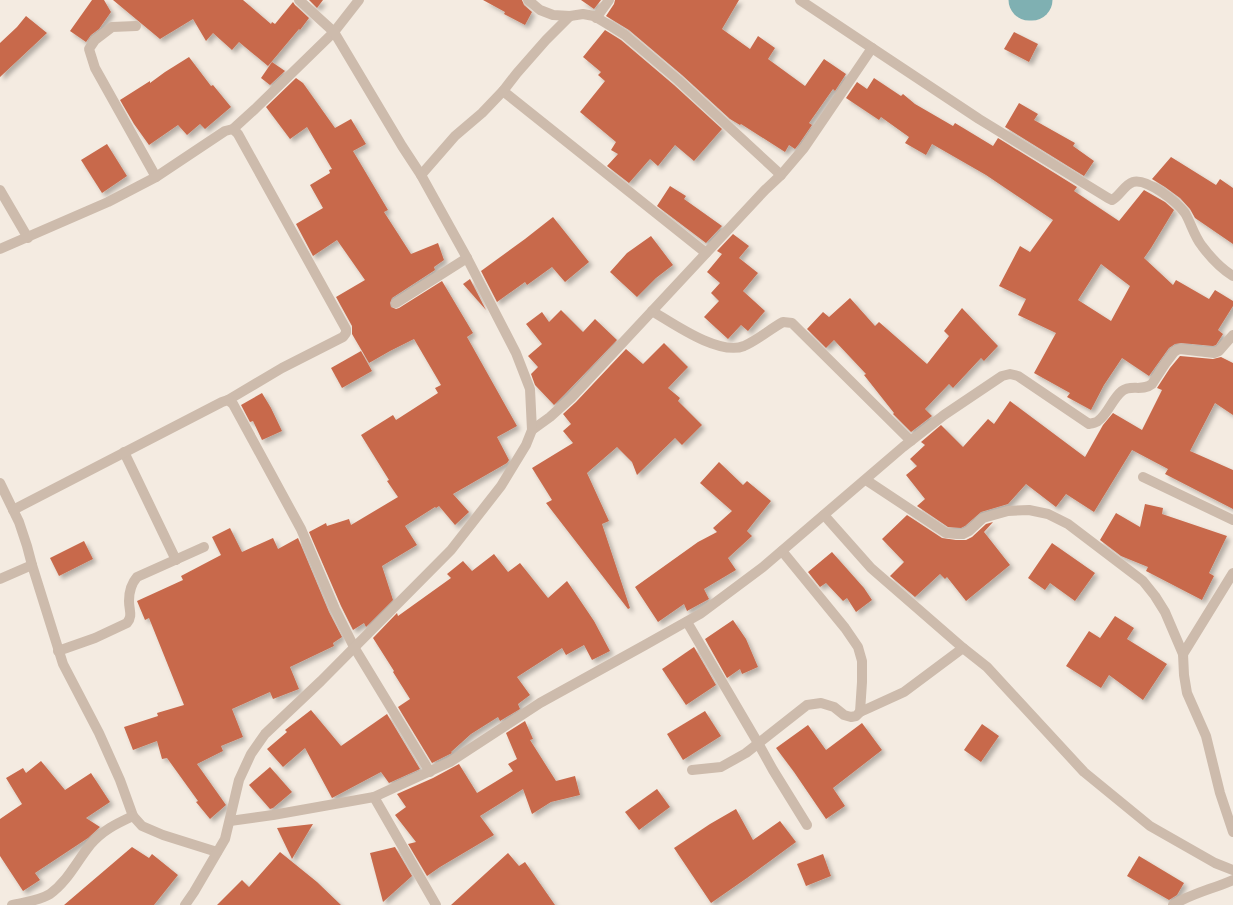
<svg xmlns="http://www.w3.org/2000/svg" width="1233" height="905" viewBox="0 0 1233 905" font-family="Roboto,sans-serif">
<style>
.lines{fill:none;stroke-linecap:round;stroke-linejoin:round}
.river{stroke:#7fb0b2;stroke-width:41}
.building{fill:#c8694b;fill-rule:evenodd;filter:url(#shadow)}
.minor{stroke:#cdbbac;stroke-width:10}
</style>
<defs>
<filter id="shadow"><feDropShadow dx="3.5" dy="3.5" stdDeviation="2" flood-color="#0004"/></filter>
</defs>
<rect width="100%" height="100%" fill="#f4ebe1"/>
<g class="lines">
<polyline class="river" points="1029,0 1032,0"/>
</g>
<g class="building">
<polygon points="92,0 104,0 111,12 99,29 91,35 86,42 70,31"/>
<polygon points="113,0 243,0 271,24 272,22 275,24 293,2 295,5 309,18 300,30 299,29 268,66 239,42 232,50 213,33 206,41 193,19 160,39"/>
<polygon points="309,0 323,0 317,8"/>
<polygon points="483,0 522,0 524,5 532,12 525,25 504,14 505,12"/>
<polygon points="581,0 601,0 594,9"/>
<polygon points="615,0 739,0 722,29 750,49 758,36 775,48 768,59 805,86 824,59 846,74 835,91 833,89 809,123 812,125 799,144 795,149 789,145 785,152 741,124 740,125 730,119 682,75 629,30 606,16 614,4"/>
<polygon points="26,16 47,33 0,77 0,43 17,27"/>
<polygon points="605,30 621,40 674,85 722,129 694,161 675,145 658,166 650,159 629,183 607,166 618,154 611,150 616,142 580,112 605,81 598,75 601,72 583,57"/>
<polygon points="1014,32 1038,44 1029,62 1004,49"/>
<polygon points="189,57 211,86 213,85 231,107 205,129 200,124 187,135 178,125 149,145 134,124 120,100 150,81 150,83 165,72"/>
<polygon points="272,62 285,71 270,85 261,78"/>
<polygon points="296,78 303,83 335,128 351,119 366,144 353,151 388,210 384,212 411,254 438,243 444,260 434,267 435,270 392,298 390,303 391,307 396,309 399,308 442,281 473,333 467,337 517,426 497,437 509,460 507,463 453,494 469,512 455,525 439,506 436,508 435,507 405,526 417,545 382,566 393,600 366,627 364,623 353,630 341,606 309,532 326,523 327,526 349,519 351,525 398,497 387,481 389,480 361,435 393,415 396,420 438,393 435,388 441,385 414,339 390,351 369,363 352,334 352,326 336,297 365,280 337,240 313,256 296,224 323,208 310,185 330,173 329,170 332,169 307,127 290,139 266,107"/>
<path d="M874 78 901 96 903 94 915 104 953 126 955 123 993 146 998 138 1077 187 1074 191 1119 221 1144 190 1165 202 1174 210 1151 248 1144 258 1173 285 1176 280 1209 299 1215 290 1233 301V306L1218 330 1223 334 1216 345 1213 346 1181 343 1175 344 1169 348 1149 376 1122 358 1104 385 1091 410 1067 397 1070 393 1034 373 1056 333 1018 315 1026 299 999 286 1020 246 1030 252 1053 220 986 175 932 144 926 155 905 143 909 137 881 117 879 120 846 98 857 82 867 89ZM1101 264 1130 286 1111 321 1078 300Z"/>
<polygon points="1019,103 1038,114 1034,120 1075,143 1073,146 1094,161 1084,176 1005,127"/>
<polygon points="107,144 127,176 102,193 81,160"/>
<polygon points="1171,157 1216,185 1220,179 1233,188 1233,244 1195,218 1190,209 1180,198 1165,187 1152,179"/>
<polygon points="670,186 686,196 684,199 722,226 706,243 657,206"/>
<polygon points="553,217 589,262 565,282 552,267 527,285 525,282 497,302 481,271 525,239"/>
<polygon points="733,234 749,246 739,258 758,273 743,291 765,311 748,331 741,325 728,339 704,317 719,301 711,293 720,283 707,272 722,254 717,251"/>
<polygon points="651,236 673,265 656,278 637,297 610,272 627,253"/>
<polygon points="470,279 486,310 463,284"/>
<polygon points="850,298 875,326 879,322 927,364 949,336 944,331 962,308 998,346 984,361 981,358 953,388 949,384 925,409 932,416 911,432 893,414 894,413 864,375 866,374 834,340 826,348 807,329 823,312 829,317"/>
<polygon points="561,310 583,332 595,319 617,340 566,393 554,405 535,385 531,374 538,367 528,356 542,344 526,324 542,312 549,322"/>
<polygon points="664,343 688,367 668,388 680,398 678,401 702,425 682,445 675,438 637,475 632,462 617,447 587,473 609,521 602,524 630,608 628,609 546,503 552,500 532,468 573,443 563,431 571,424 563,414 576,402 626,349 643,364"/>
<polygon points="361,351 372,371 342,388 331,368"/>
<polygon points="1180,356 1213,359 1221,357 1233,363 1233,415 1215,403 1190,451 1233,470 1233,509 1165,474 1168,469 1132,450 1094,512 1066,494 1056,507 1026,484 1008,504 981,512 965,526 961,528 948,527 917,506 925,499 906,475 917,466 910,459 925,445 921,442 941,425 963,447 988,419 994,424 1010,401 1085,457 1103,425 1113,413 1142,430 1162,390 1157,388 1170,368"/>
<polygon points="262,393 271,408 282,431 262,440 253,421 250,422 241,405"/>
<polygon points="719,462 743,485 747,481 771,501 747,531 752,536 728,558 736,570 704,589 709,599 687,611 684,604 658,622 635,587 698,542 717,532 713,528 732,511 700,483"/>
<polygon points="1145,504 1163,508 1162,514 1227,536 1209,573 1214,576 1202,600 1146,571 1148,567 1121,556 1100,540 1116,513 1140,527"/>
<polygon points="907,515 942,538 956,540 966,540 972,537 986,524 993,522 984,532 1010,565 966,601 947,577 945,579 940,574 915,597 890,576 904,562 882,539"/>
<polygon points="230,528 242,552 273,538 278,549 298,538 329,612 342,637 333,643 334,646 290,667 299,689 273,699 270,692 232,709 243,737 221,746 223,751 197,764 226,805 210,819 196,802 198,801 167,758 162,759 157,741 133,750 124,727 158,716 157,713 184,705 149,618 145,620 137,601 183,580 181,576 221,555 212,537"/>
<polygon points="84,541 93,559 59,576 50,558"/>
<polygon points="1052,543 1095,573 1075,601 1050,583 1045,590 1028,578"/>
<polygon points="832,552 864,588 872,600 856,612 847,598 843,601 826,583 820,587 808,572"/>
<polygon points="494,554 508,572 520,563 548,598 567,581 594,621 610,651 592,660 584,645 566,655 562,648 517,677 530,695 518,704 520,709 500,721 498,717 471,734 451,752 452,753 432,763 398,707 410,699 393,672 394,671 373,638 397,613 398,616 451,578 447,574 463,561 472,571"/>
<polygon points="1115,616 1134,628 1127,639 1167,664 1143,700 1109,675 1101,688 1066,666 1089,631 1100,638"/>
<polygon points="733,620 746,639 758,667 742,674 740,669 727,678 705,639"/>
<polygon points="694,647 716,685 686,705 662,669"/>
<polygon points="311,710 341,746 387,714 420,769 389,783 381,772 332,798 305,748 283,767 267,749 287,732 285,730"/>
<polygon points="705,711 721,736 683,760 667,734"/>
<polygon points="525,721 533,739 530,740 556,781 575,776 580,795 551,802 532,814 523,789 480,816 494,835 440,867 427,876 408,844 416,842 395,815 406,807 397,794 433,778 459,764 477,793 513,771 508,764 517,759 506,733"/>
<polygon points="862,723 882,750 833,788 845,806 826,819 794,772 776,748 808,725 826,750"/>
<polygon points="982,724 999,736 981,762 964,750"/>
<polygon points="41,761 65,790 91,773 110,802 86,818 100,827 88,838 35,873 40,880 23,891 0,856 0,819 22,804 6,778 23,768 26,773"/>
<polygon points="270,767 292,792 273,808 270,809 249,785"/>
<polygon points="657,789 670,807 639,830 625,812"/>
<polygon points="736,809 753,840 780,821 796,842 747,878 711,903 674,848 710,824"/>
<polygon points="313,824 292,859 277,828"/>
<polygon points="132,847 149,858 152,854 178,875 154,905 64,905"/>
<polygon points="395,847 412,876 383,902 370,853"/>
<polygon points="280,852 317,882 341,905 217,905 242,880 249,887"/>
<polygon points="508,853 519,866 525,862 555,905 451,905"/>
<polygon points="823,854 831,876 806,886 797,864"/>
<polygon points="1139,856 1184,883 1177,895 1169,900 1127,876"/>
</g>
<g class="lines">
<g class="minor">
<polyline points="528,0 540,10 553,15 570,16 583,14 594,16 609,25 625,35 678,80 781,175"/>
<polyline points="800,0 872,48"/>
<polyline points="596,18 609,0"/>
<polyline points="136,26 112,27 95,40 89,49 95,68 156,177"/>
<polyline points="503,91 706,253"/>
<polyline points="421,175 455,136 482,113 503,91 517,73 546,40 570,16"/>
<polyline points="0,190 28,238"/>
<polyline points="0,249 108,202 156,177 225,131 233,129 255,109 334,32 359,0"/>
<polyline points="396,303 467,258"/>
<path d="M652 311C674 324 719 356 744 346 758 340 770 329 783 322L792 323 911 441"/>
<polyline points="228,400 282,368 343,337 346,333 346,329 238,134 233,129"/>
<path d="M532 430 550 417 571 398 765 190 781 175 804 148 872 48 979 119 1108 198 1112 200C1120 196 1124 185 1133 182 1147 178 1177 202 1185 213 1191 223 1194 236 1202 246 1211 258 1220 268 1233 276"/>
<polyline points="124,452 176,560"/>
<polyline points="1143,477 1233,520"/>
<polyline points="866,480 946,533 957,534 963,534 969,531 983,518 1008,511 1029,510 1048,514 1068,524 1143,581 1155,596 1165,612 1183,654 1184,675 1187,693 1206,736 1220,793 1233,832"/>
<polyline points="0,483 19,522 27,546 32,565 63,664 99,733 120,780 133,816 142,826 163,835 217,852"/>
<polyline points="13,510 222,402 228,400 233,404 301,529 335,609 354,647 430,772"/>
<polyline points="824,515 871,568 963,648 987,667 1084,772 1150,826 1215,863 1233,870"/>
<polyline points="782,551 845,628 858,647 862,661 862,682 860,712"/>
<polyline points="0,579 32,565"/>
<polyline points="687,622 758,743 773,770 807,825"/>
<path d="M58 651 95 638 127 623C133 616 129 610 129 601 129 591 131 584 137 577L204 547"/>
<polyline points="1183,654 1233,573"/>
<polyline points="692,770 721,767 746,753 807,705 821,703 834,707 844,715 851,717 856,716 860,712 869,708 904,692 963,648"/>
<polyline points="374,797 436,905"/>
<path d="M230 821 273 815 374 797 450 762 540 703 645 645 700 614 763 567 903 447 944 415 1002 376 1010 374 1018 376 1089 424C1092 423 1096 423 1098 421 1108 414 1112 399 1122 391 1131 384 1142 392 1152 384L1165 364 1174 352 1177 350 1180 349 1214 353 1219 351 1233 335"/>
<path d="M12 905C24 902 39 901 50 894 68 881 77 861 90 845 103 830 116 824 133 816"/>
<polyline points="185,905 194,892 225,839 239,780 251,754 265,734 321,681 451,550 501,486 526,445 532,430 530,389 516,353 467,258 421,175 402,146 334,32 299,0"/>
<path d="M1173 905C1192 893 1213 889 1233 880"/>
</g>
</g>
</svg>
